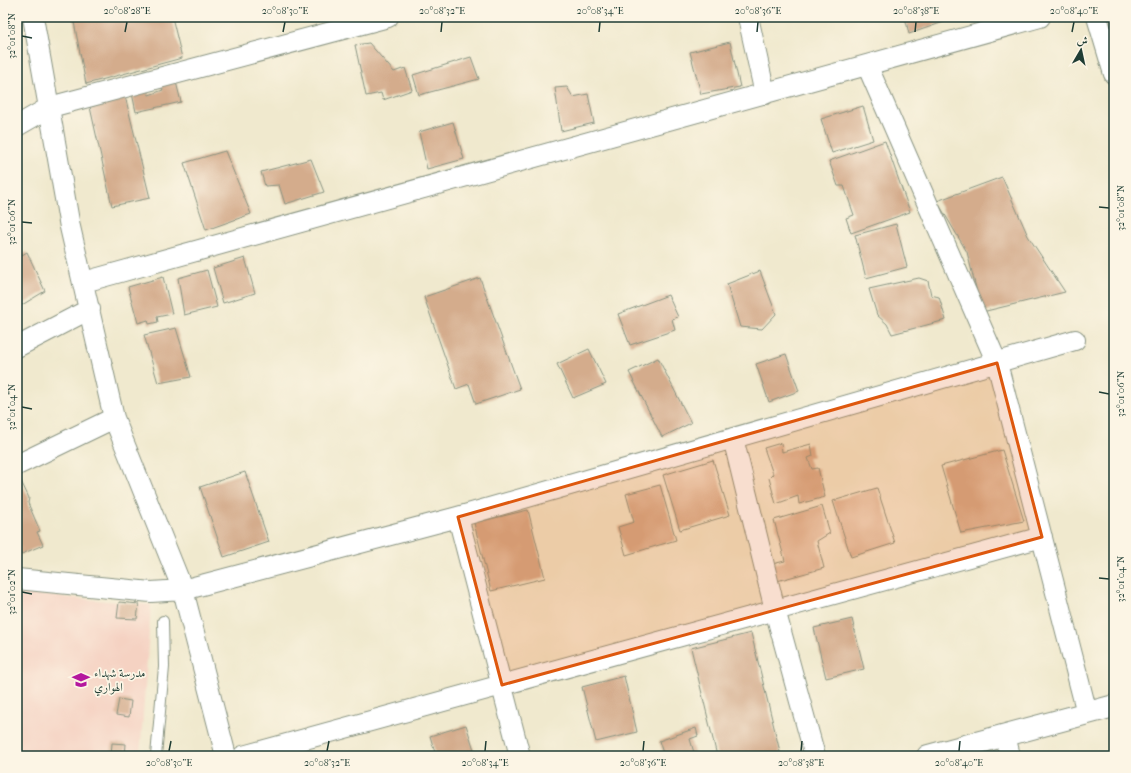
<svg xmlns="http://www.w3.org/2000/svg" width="1131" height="773" font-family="'IM FELL French Canon',Amiri,serif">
<rect width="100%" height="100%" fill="#fcf5e5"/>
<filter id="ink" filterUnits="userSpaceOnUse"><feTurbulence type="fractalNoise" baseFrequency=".025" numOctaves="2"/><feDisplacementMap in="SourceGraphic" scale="8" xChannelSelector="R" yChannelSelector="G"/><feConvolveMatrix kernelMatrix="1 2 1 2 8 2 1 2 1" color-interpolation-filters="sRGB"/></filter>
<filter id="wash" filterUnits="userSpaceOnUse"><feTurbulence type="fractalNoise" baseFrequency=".012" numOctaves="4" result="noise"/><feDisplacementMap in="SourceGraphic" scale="16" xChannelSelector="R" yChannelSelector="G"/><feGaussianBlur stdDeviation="0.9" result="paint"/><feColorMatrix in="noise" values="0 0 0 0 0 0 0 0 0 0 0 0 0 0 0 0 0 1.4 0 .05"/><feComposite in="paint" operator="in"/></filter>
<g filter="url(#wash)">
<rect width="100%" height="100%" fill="#f0e9ce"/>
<path fill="#f5d2c2" d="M 17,593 L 151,605 L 140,756 L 17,756 Z"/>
<g id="blocks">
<path fill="#d4ac8c" d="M 73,17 L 172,17 L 182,58 L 86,84 Z
M 905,17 L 958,17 L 909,34 Z
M 730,42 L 740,87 L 701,94 L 690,52 Z
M 369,43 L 394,72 L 405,68 L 412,90 L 383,100 L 381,93 L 366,96 L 355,45 Z
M 471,57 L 479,79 L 419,95 L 413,75 Z
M 176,82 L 181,102 L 136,112 L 132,93 L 146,88 L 149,95 L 163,90 L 160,84 Z
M 567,87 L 573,97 L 588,94 L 594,123 L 561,131 L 555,88 Z
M 125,96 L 150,198 L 112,206 L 90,107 Z
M 863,106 L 873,140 L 832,153 L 821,119 Z
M 453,122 L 464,159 L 427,169 L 419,132 Z
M 885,141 L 910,212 L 851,233 L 846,218 L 854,215 L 844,186 L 838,186 L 829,161 Z
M 225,151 L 251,214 L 206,230 L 184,163 Z
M 311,159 L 324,192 L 285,204 L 279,185 L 265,186 L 261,172 Z
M 1002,177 L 1028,236 L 1065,292 L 982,312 L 967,252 L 937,201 Z
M 896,224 L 907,267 L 866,278 L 855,235 Z
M 27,252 L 45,291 L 17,308 L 17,258 Z
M 245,258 L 255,293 L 223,303 L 213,268 Z
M 207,270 L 217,307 L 184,315 L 178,278 Z
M 760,271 L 776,314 L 762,329 L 740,327 L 727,284 Z
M 163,277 L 172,314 L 157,317 L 158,322 L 149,324 L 148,320 L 138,323 L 128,287 Z
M 480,278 L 520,389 L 476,404 L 469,384 L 456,389 L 424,297 Z
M 919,278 L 928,281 L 931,295 L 939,297 L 946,320 L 892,334 L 887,324 L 877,315 L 869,289 Z
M 668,295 L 678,317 L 672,319 L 675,330 L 630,345 L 618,314 Z
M 176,328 L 191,377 L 158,383 L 144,335 Z
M 589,349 L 606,384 L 573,398 L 557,364 Z
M 786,354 L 799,391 L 769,402 L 756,364 Z
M 658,358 L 691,423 L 662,437 L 629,372 Z
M 781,443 L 782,452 L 811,444 L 813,456 L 808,458 L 812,469 L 818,468 L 825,497 L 799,504 L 798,496 L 776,504 L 769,478 L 773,474 L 764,448 Z
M 1002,450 L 1024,521 L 961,533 L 941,466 Z
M 713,460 L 730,515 L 680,530 L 663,475 Z
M 245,472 L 269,542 L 224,557 L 200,487 Z
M 20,479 L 29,498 L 28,503 L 40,531 L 37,532 L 43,545 L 17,556 L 17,480 Z
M 660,485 L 676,540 L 626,555 L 618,527 L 634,522 L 626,494 Z
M 877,488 L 895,543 L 851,557 L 833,501 Z
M 822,506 L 830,533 L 817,541 L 824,568 L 777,581 L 772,564 L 785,561 L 774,520 Z
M 528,510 L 545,578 L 491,591 L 474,523 Z
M 119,602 L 139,604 L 137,619 L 117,618 Z
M 852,619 L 864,669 L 826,678 L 814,628 Z
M 751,633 L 781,756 L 717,756 L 691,648 Z
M 624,676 L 637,732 L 596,742 L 582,687 Z
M 119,699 L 131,701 L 129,717 L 116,715 Z
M 466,725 L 476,756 L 436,756 L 430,736 Z
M 696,728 L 698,736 L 690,739 L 695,756 L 664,756 L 659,741 Z
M 112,743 L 126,744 L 125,756 L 111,756 Z"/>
</g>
</g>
<g filter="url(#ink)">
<use href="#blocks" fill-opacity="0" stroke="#889381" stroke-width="1"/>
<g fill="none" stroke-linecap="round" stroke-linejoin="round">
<g stroke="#889381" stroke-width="12">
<path id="lane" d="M 156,756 L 164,667 L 163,621"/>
</g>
<g stroke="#889381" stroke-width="22">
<path id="street" d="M 33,17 L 70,227 L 114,418 L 183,590 L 226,756
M 748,17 L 765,94
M 1097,17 L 1114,74
M 867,65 L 997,363 L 1087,713
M 17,126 L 50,107 L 388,17
M 84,282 L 1040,17
M 17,347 L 90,309
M 733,438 L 775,610 L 815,756
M 17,465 L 114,418
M 458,517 L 520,756
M 17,579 L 151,592 L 183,590 L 458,517 L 1075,340
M 1005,735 L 1010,756
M 243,756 L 1042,537"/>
</g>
<g stroke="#889381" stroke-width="24">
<path id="secondary" d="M 928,756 L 1114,706"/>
</g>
<use href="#lane" stroke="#fff" stroke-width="10"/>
<use href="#street" stroke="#fff" stroke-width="20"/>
<use href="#secondary" stroke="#fff" stroke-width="22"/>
</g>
</g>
<path fill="#de580e" fill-opacity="0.2" stroke="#de580e" stroke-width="3" stroke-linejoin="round" d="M 997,363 L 1042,537 L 502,685 L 458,517 Z"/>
<path fill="none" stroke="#1f3d34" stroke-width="1.5" d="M 125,32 L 127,22M 283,32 L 285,22M 441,32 L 442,22M 599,32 L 600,22M 757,32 L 758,22M 915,32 L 916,22M 1072,32 L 1074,22M 22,36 L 32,38M 1099,207 L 1109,208M 22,222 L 32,223M 1099,392 L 1109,394M 22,407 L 32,409M 1099,578 L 1109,579M 22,592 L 32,594M 169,751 L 171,741M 327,751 L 329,741M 485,751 L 486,741M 643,751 L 644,741M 801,751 L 802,741M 959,751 L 960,741"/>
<defs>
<g id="school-bare" transform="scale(1.38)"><path d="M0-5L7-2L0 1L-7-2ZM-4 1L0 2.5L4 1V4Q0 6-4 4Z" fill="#b5179e" stroke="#fcf5e5" stroke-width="2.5" paint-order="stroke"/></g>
</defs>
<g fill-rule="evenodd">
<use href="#school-bare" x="81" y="680"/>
</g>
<g text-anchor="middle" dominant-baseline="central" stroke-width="3.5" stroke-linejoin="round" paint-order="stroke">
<g font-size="12" fill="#1f3d34" stroke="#fcf5e5" text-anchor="start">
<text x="94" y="673">مدرسة شهداء<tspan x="94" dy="14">الهواري</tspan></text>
</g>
</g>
<rect width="1131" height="773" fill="none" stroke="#fcf5e5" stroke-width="44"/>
<g transform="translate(1081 50) rotate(9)" stroke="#fcf5e5" stroke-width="3" paint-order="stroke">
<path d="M0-3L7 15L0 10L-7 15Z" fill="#1f3d34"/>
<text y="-6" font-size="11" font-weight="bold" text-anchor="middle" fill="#1f3d34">ش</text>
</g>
<rect x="22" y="22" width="1087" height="729" fill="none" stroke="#1f3d34" stroke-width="1.5"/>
<g font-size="10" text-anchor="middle" fill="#1f3d34">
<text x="127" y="14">20°08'28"E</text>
<text x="285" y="14">20°08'30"E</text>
<text x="442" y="14">20°08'32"E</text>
<text x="600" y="14">20°08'34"E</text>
<text x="758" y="14">20°08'36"E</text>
<text x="916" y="14">20°08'38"E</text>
<text x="1074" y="14">20°08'40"E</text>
<text transform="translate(11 36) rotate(-90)" y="4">32°01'08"N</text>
<text transform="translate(1120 208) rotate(-90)" y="4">32°01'08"N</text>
<text transform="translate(11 222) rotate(-90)" y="4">32°01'06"N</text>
<text transform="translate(1120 394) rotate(-90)" y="4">32°01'06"N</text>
<text transform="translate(11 407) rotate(-90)" y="4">32°01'04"N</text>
<text transform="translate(1120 579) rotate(-90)" y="4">32°01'04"N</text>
<text transform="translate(11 592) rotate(-90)" y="4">32°01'02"N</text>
<text x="169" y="766">20°08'30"E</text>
<text x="327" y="766">20°08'32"E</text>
<text x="485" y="766">20°08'34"E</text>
<text x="643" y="766">20°08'36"E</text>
<text x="801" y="766">20°08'38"E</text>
<text x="959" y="766">20°08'40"E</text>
</g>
</svg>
